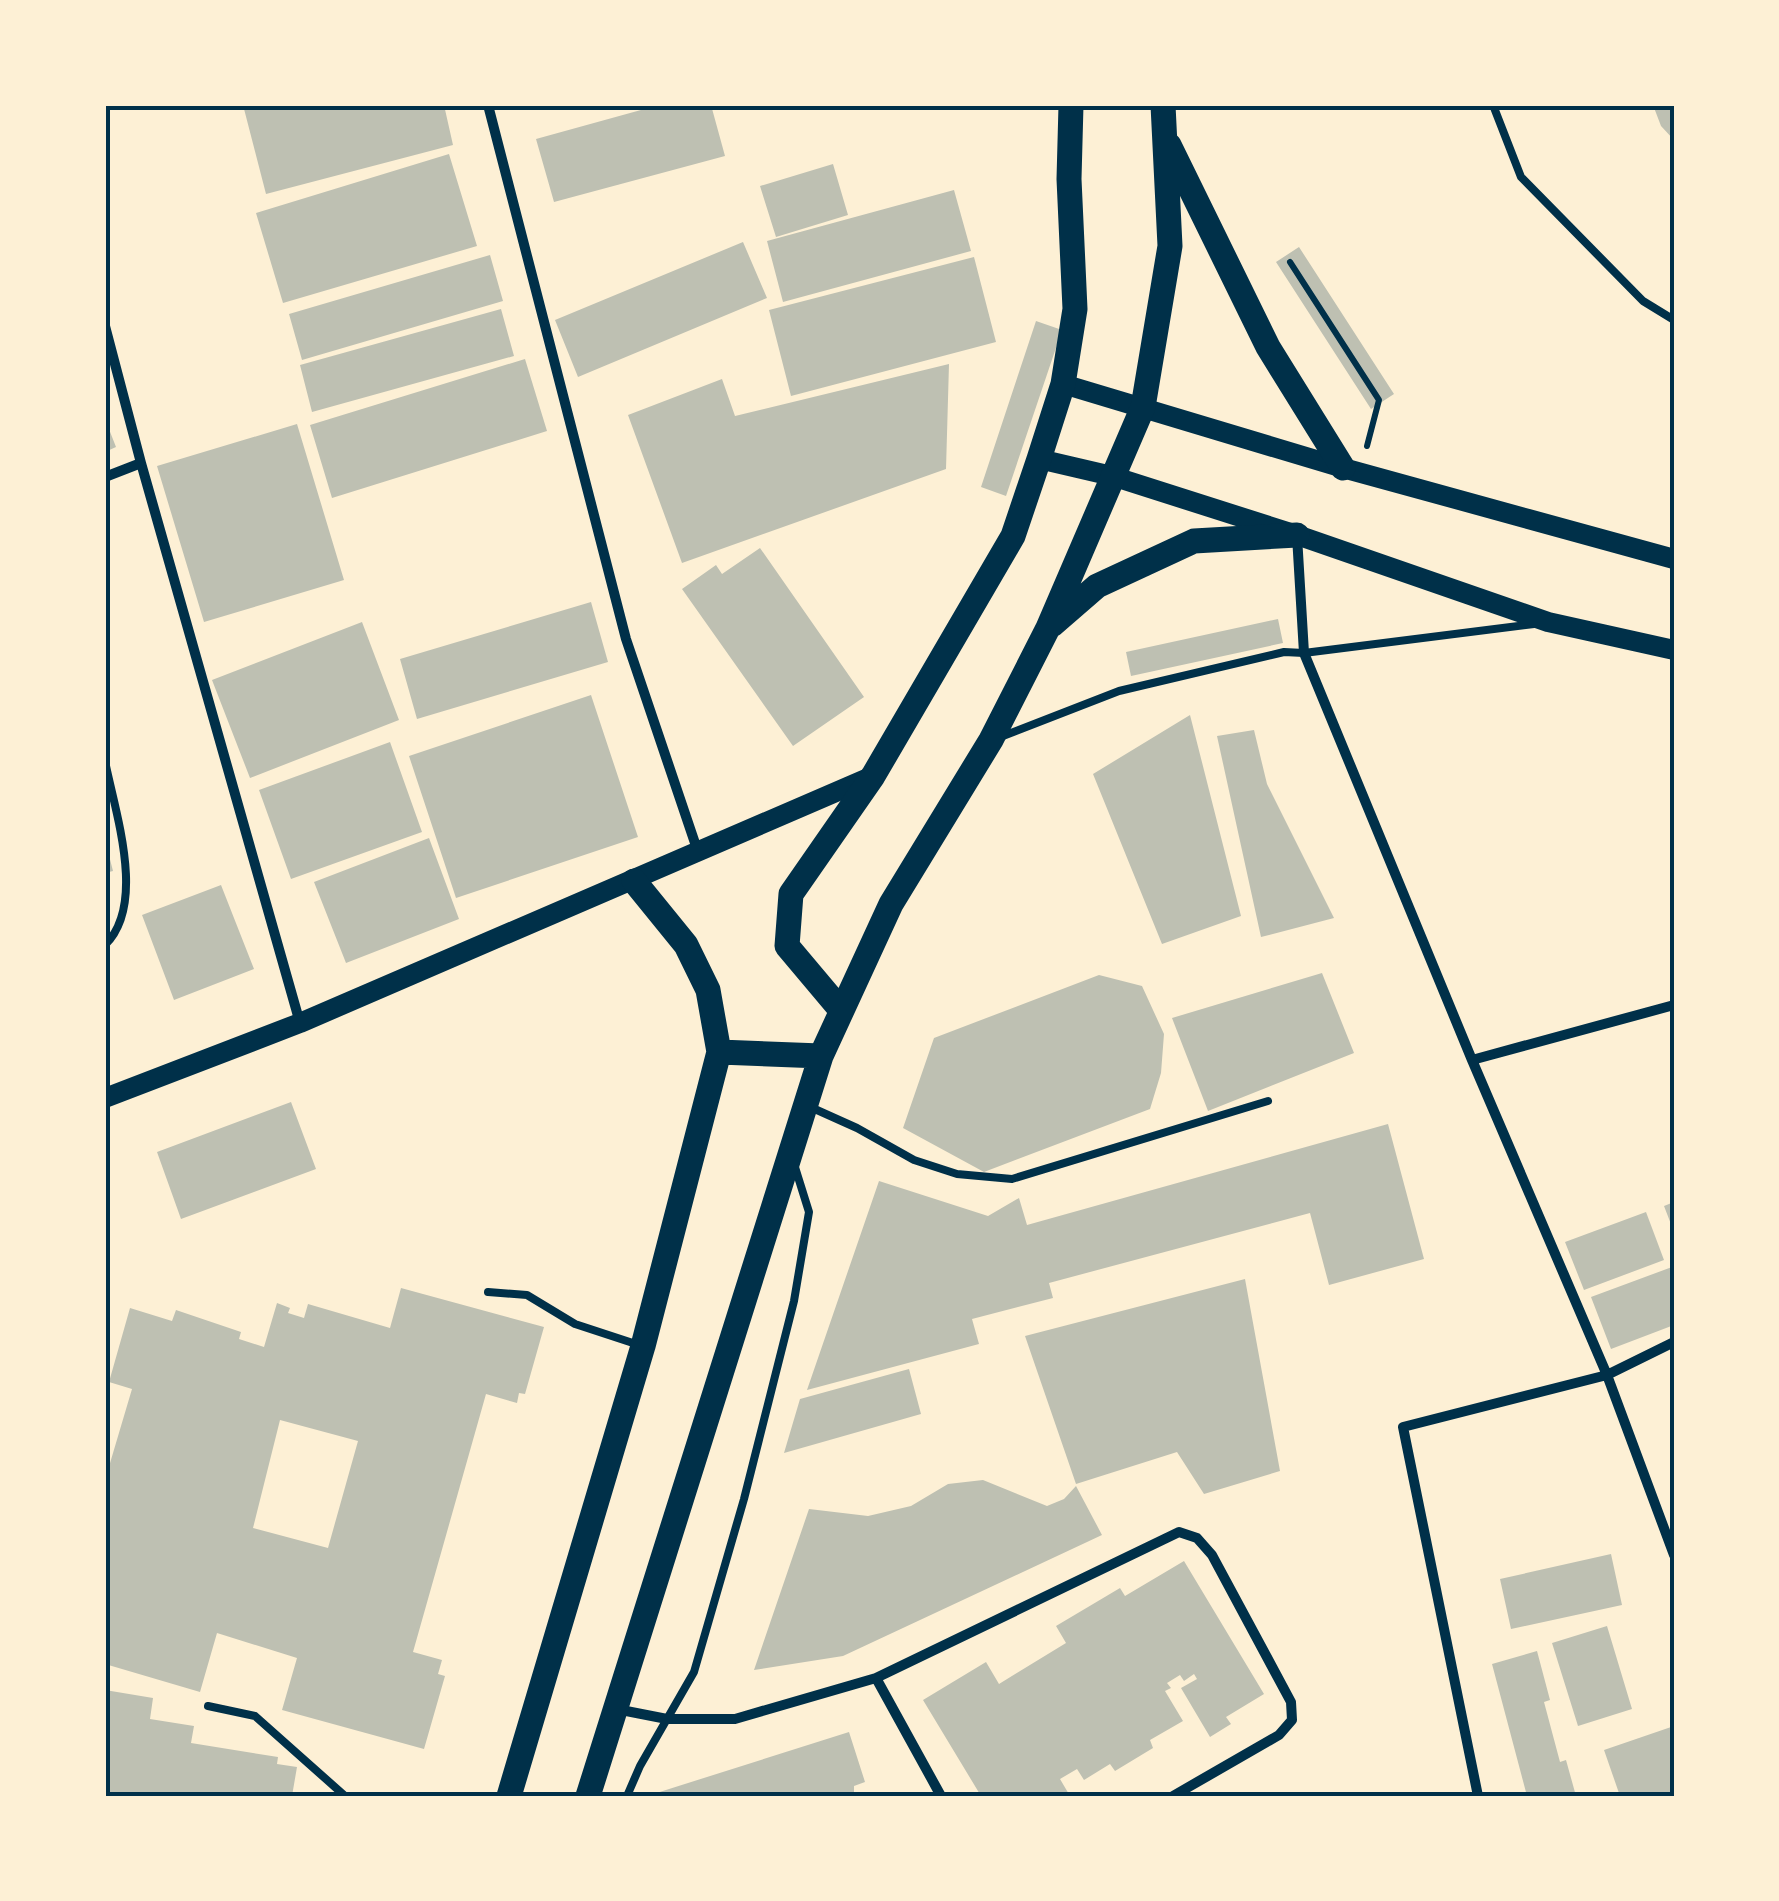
<svg xmlns="http://www.w3.org/2000/svg" width="1779" height="1901" font-family="Ubuntu,sans-serif">
<rect width="100%" height="100%" fill="#fdf0d5"/>
<path fill="#bec0b2" fill-rule="evenodd" d="M 243,105 L 444,105 L 453,145 L 266,194 Z
M 659,105 L 711,105 L 725,156 L 554,202 L 536,139 Z
M 1653,105 L 1674,105 L 1674,140 L 1661,126 Z
M 449,154 L 477,246 L 283,303 L 256,213 Z
M 833,164 L 848,215 L 776,237 L 760,186 Z
M 954,190 L 971,251 L 783,302 L 767,241 Z
M 743,242 L 767,298 L 578,377 L 555,320 Z
M 1299,247 L 1394,394 L 1371,409 L 1276,262 Z
M 490,255 L 503,301 L 302,360 L 289,314 Z
M 974,257 L 996,342 L 791,396 L 769,310 Z
M 501,309 L 514,356 L 312,412 L 300,365 Z
M 1036,321 L 1062,330 L 1006,496 L 981,487 Z
M 525,359 L 547,431 L 332,498 L 310,425 Z
M 949,364 L 946,469 L 682,563 L 628,415 L 722,379 L 735,416 Z
M 105,419 L 116,447 L 105,452 Z
M 297,424 L 344,580 L 204,622 L 157,466 Z
M 760,548 L 864,697 L 793,746 L 682,589 L 716,565 L 722,574 Z
M 591,602 L 608,662 L 417,719 L 400,659 Z
M 1278,619 L 1283,643 L 1131,676 L 1126,652 Z
M 362,622 L 399,720 L 250,778 L 212,680 Z
M 591,695 L 638,837 L 456,898 L 409,756 Z
M 1190,715 L 1241,916 L 1162,944 L 1093,774 Z
M 1254,730 L 1267,784 L 1334,918 L 1261,937 L 1217,736 Z
M 390,742 L 422,832 L 291,879 L 259,790 Z
M 429,838 L 459,919 L 346,963 L 314,882 Z
M 105,840 L 113,871 L 105,873 Z
M 221,885 L 254,969 L 174,1000 L 142,915 Z
M 1322,973 L 1354,1053 L 1208,1111 L 1172,1018 Z
M 1099,975 L 1142,986 L 1164,1034 L 1161,1073 L 1150,1109 L 984,1172 L 903,1128 L 934,1038 Z
M 291,1102 L 316,1169 L 181,1219 L 157,1152 Z
M 1388,1124 L 1424,1259 L 1329,1285 L 1310,1213 L 1049,1283 L 1053,1298 L 972,1319 L 979,1344 L 807,1390 L 879,1181 L 988,1216 L 1019,1198 L 1027,1225 Z
M 1674,1202 L 1674,1232 L 1664,1206 Z
M 1646,1212 L 1664,1260 L 1584,1290 L 1565,1242 Z
M 1672,1267 L 1674,1325 L 1611,1349 L 1591,1297 Z
M 1245,1279 L 1280,1471 L 1204,1494 L 1177,1452 L 1076,1484 L 1025,1336 Z
M 401,1288 L 544,1327 L 525,1394 L 519,1393 L 517,1403 L 486,1394 L 413,1652 L 442,1660 L 438,1674 L 445,1676 L 424,1749 L 282,1710 L 297,1658 L 217,1633 L 200,1692 L 105,1664 L 105,1480 L 132,1389 L 109,1382 L 130,1308 L 172,1321 L 176,1310 L 241,1332 L 239,1339 L 264,1347 L 277,1303 L 290,1308 L 288,1313 L 304,1318 L 308,1304 L 390,1328 ZM 280,1420 L 358,1441 L 328,1548 L 253,1528 Z
M 909,1369 L 921,1414 L 784,1453 L 800,1399 Z
M 983,1480 L 1047,1506 L 1064,1499 L 1076,1486 L 1102,1535 L 843,1656 L 754,1670 L 809,1509 L 868,1516 L 911,1506 L 948,1484 Z
M 1611,1554 L 1622,1605 L 1511,1629 L 1500,1579 Z
M 1184,1561 L 1264,1694 L 1226,1717 L 1231,1724 L 1210,1737 L 1181,1688 L 1197,1679 L 1194,1674 L 1184,1681 L 1180,1675 L 1167,1683 L 1171,1688 L 1165,1691 L 1183,1721 L 1150,1740 L 1153,1748 L 1115,1771 L 1110,1764 L 1084,1780 L 1077,1769 L 1060,1779 L 1070,1796 L 981,1796 L 923,1700 L 986,1662 L 999,1684 L 1066,1643 L 1056,1626 L 1120,1588 L 1125,1596 Z
M 1607,1626 L 1632,1709 L 1578,1726 L 1552,1643 Z
M 1537,1651 L 1550,1700 L 1544,1702 L 1560,1762 L 1566,1760 L 1576,1796 L 1527,1796 L 1492,1664 Z
M 105,1690 L 153,1698 L 150,1719 L 194,1726 L 191,1743 L 278,1757 L 277,1764 L 297,1767 L 292,1796 L 105,1796 Z
M 1674,1726 L 1674,1794 L 1620,1796 L 1604,1750 Z
M 849,1732 L 865,1782 L 854,1786 L 854,1796 L 647,1796 Z"/>
<g fill="none" stroke-linecap="round" stroke-linejoin="round">
<path stroke="#003049" stroke-width="6" d="M 1290,262 L 1379,400 L 1367,446"/>
<path stroke="#003049" stroke-width="8" d="M 1493,105 L 1521,177 L 1643,301 L 1674,320
M 1003,736 L 1119,691 L 1284,652 L 1304,653 L 1534,624
M 105,761 C 115,812 147,904 105,945
M 808,1106 L 857,1128 L 914,1160 L 957,1174 L 1012,1179 L 1268,1101
M 488,1292 L 527,1295 L 575,1324 L 639,1345
M 208,1706 L 255,1716 L 345,1796
M 627,1796 L 640,1766 L 694,1672 L 744,1499 L 794,1301 L 809,1212 L 794,1164"/>
<path stroke="#003049" stroke-width="10" d="M 488,105 L 626,639 L 698,852
M 105,326 L 141,463 L 300,1023
M 105,477 L 141,463
M 1297,536 L 1304,653 L 1472,1060 L 1607,1375 L 1674,1555
M 1472,1060 L 1674,1005
M 876,1678 L 941,1796
M 616,1709 L 667,1719 L 735,1719 L 876,1678 L 1179,1532 L 1197,1538 L 1212,1555 L 1291,1702 L 1292,1720 L 1279,1735 L 1173,1796
M 1478,1796 L 1403,1427 L 1607,1375 L 1674,1342"/>
<path stroke="#003049" stroke-width="20" d="M 1063,384 L 1343,468 L 1674,559
M 1039,459 L 1112,476 L 1297,535 L 1548,622 L 1674,650
M 105,1098 L 300,1023 L 873,776"/>
<path stroke="#003049" stroke-width="25" d="M 1169,145 L 1268,347 L 1343,468
M 1052,625 L 1097,586 L 1194,541 L 1297,535
M 840,1009 L 787,946 L 791,894 L 873,776 L 1013,536 L 1039,459 L 1063,384 L 1075,309 L 1069,179 L 1071,105
M 719,1052 L 821,1056
M 509,1796 L 643,1346 L 719,1052 L 708,990 L 686,945 L 634,881
M 588,1796 L 821,1056 L 891,904 L 991,740 L 1048,628 L 1143,407 L 1170,246 L 1163,105"/>
</g>
<rect width="1779" height="1901" fill="none" stroke="#fdf0d5" stroke-width="215"/>
<rect x="108" y="108" width="1564" height="1686" fill="none" stroke="#003049" stroke-width="4"/>
</svg>
